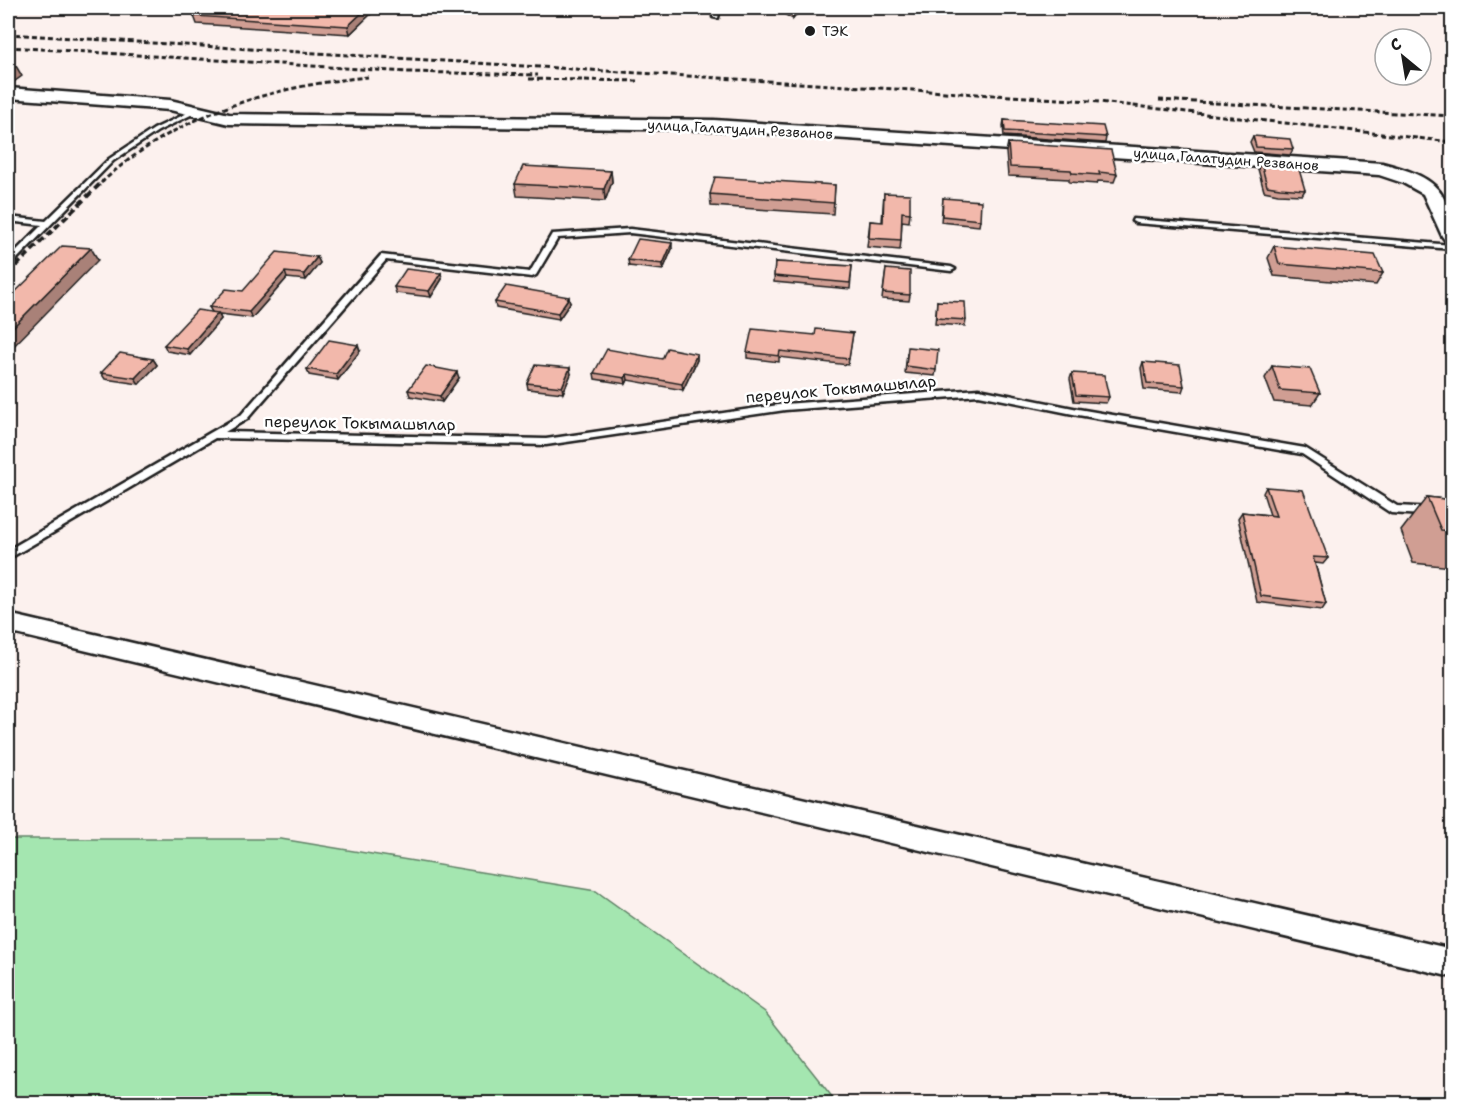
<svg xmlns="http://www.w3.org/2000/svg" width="1460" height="1111" font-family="'Shantell Sans',sans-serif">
<rect width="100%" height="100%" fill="#fcf1ee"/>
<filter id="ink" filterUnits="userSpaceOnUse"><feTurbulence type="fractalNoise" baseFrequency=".0167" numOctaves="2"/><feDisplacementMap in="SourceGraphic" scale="12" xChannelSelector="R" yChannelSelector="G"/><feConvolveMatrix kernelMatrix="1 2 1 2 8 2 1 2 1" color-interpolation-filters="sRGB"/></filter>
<g filter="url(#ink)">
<path fill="#a4e6b0" stroke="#608166" stroke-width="1.5" d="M 8,839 L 281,839 L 596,891 L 765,1012 L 837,1103 L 8,1103 Z"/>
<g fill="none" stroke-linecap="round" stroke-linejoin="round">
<g stroke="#1c1c1c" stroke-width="5">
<path id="lane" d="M 714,8 L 720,8 L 718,18 L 713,17 Z
M 194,110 L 199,111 L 158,131 L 113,161 L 11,265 L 8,265 L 8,259 L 42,225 L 8,221 L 8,217 L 46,221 L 109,159 L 154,129 Z
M 1133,219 L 1452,245 L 1452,249 L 1136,223 L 1132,221 Z
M 630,229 L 951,267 L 955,269 L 951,271 L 630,233 L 558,238 L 536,275 L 532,277 L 386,260 L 247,419 L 225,432 L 546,439 L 785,404 L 979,389 L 1078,409 L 1305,448 L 1397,506 L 1452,509 L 1452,517 L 1391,513 L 1302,454 L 1078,415 L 979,395 L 785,410 L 546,445 L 215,438 L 8,559 L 8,550 L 241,415 L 381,255 L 530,272 L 552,234 Z"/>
</g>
<g stroke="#1c1c1c" stroke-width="5">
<path id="street" d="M 8,614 L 1452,949 L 1452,977 L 8,632 Z"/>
</g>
<g stroke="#1c1c1c" stroke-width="5">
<path id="secondary" d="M 8,88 L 170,100 L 229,114 L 714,120 L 1382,163 C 1432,176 1452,188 1452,242 L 1445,240 L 1442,236 L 1423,194 L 1403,183 L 1379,175 L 714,130 L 229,124 L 170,110 L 8,98 Z"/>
</g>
<use href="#lane" fill="#fff" fill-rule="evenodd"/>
<use href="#street" fill="#fff" fill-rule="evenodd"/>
<use href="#secondary" fill="#fff" fill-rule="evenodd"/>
<path stroke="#1c1c1c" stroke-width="3" stroke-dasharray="5 3" stroke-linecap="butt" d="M 8,34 L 1090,101 L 1452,142
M 8,47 L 407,72 L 538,75
M 529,79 L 637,81
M 1159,100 L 1452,116
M 101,183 C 174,115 271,86 368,77"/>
<path stroke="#1c1c1c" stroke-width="4" stroke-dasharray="7 4" stroke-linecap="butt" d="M 8,274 L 103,181"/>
</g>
<path fill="#d09e93" stroke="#1c1c1c" stroke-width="1.5" d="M 204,8 L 377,8 L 350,34 L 197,24 L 194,16 Z
M 773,8 L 802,8 L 793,19 Z
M 1004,120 L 1106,137 L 1105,143 L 1004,136 L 1003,126 Z
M 1253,136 L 1293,149 L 1290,155 L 1254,152 L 1250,142 Z
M 1008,143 L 1117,174 L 1114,182 L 1098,181 L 1097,184 L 1069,182 L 1069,179 L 1008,176 L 1006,152 Z
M 1261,163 L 1305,190 L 1302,195 L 1278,194 L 1264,191 L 1258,169 Z
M 611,171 L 612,182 L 605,201 L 517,196 L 515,184 Z
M 835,185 L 833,214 L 711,206 L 710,194 Z
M 884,193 L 910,213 L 909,222 L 902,221 L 901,240 L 900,250 L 867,247 L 870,221 L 882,222 Z
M 943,198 L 980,220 L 979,226 L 941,222 Z
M 1274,246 L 1383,273 L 1376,285 L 1274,276 L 1268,258 Z
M 672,249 L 663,270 L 629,266 L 628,260 Z
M 317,257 L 320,263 L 306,280 L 287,278 L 252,318 L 219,314 L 221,319 L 190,355 L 167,351 L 164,345 L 212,312 L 209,307 Z
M 775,262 L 852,266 L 850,289 L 774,282 Z
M 886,269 L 910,295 L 909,301 L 882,299 Z
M 441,273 L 442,279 L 431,297 L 396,293 L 394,287 Z
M 937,301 L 966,320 L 965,326 L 935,324 Z
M 495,302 L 570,303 L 559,319 L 496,308 Z
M 853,333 L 848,365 L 779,357 L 779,362 L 747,358 L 747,352 L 815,335 Z
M 360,351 L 338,380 L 309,375 L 307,369 Z
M 907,353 L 936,370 L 935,376 L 905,373 Z
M 697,354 L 697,360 L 683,390 L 628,380 L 626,384 L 595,379 L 594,373 L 662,359 Z
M 153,359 L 157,365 L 139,384 L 105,379 L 101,373 Z
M 1143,362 L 1184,386 L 1182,392 L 1144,389 L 1141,368 Z
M 1272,366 L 1320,393 L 1312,405 L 1274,402 L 1265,378 Z
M 1072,373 L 1109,397 L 1106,403 L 1074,401 L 1070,379 Z
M 571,374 L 563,393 L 528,389 L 527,383 Z
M 459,378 L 442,402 L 410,396 L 408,390 Z
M 1266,487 L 1328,558 L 1323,564 L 1315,563 L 1326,604 L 1322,610 L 1257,602 L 1238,518 L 1242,512 L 1270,515 L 1263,493 Z
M 1427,497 L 1452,500 L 1452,567 L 1413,563 L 1401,531 Z"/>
<path fill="#a98178" stroke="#1c1c1c" stroke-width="1.5" d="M 367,8 L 377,8 L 350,34 L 348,26 Z
M 794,8 L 802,8 L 793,19 L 794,9 Z
M 16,66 L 22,76 L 8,86 L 8,72 Z
M 611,171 L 612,182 L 605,201 L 604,189 Z
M 672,243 L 672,249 L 663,270 L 663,264 Z
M 91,248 L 98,260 L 8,352 L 8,332 Z
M 317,257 L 320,263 L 306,280 L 304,274 Z
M 285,272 L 287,278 L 252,318 L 249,312 Z
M 441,273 L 442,279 L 431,297 L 429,291 Z
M 569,297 L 570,303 L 559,319 L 558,313 Z
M 218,313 L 221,319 L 190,355 L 187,349 Z
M 358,345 L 360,351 L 338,380 L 336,374 Z
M 697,354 L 697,360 L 683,390 L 682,384 Z
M 153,359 L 157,365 L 139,384 L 135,378 Z
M 570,368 L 571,374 L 563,393 L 562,387 Z
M 457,372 L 459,378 L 442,402 L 440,396 Z
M 627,374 L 628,380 L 626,384 L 625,378 Z"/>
<path fill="#f2b8ab" stroke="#1c1c1c" stroke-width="1.5" d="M 204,8 L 367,8 L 348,26 L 194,16 Z
M 8,65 L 16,66 L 8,72 Z
M 1004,120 L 1103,126 L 1106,137 L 1005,131 Z
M 1253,136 L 1290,139 L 1293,149 L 1256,147 Z
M 1008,143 L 1111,150 L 1117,174 L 1099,172 L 1100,175 L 1072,173 L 1071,170 L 1010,167 Z
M 1261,163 L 1298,166 L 1305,190 L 1280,188 L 1267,186 Z
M 523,166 L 611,171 L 604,189 L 515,184 Z
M 715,177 L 835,185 L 834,203 L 710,194 Z
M 884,193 L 910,194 L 910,213 L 902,212 L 901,240 L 869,238 L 870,221 L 883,222 Z
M 943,198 L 981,201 L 980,220 L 942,216 Z
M 638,239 L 672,243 L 663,264 L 628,260 Z
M 62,246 L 91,248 L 8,332 L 8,299 Z
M 1274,246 L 1375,255 L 1383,273 L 1279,264 Z
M 277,252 L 317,257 L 304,274 L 285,272 L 249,312 L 209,307 L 226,289 L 243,291 Z
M 775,262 L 852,266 L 850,283 L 774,276 Z
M 406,269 L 441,273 L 429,291 L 394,287 Z
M 886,269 L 910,271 L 910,295 L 883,293 Z
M 506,286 L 569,297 L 558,313 L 495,302 Z
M 937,301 L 965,302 L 966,320 L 936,318 Z
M 197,310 L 218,313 L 187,349 L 164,345 Z
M 752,329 L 815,335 L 816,329 L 853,333 L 849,359 L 780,351 L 779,356 L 747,352 Z
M 329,340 L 358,345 L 336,374 L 307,369 Z
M 908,347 L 938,350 L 936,370 L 906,366 Z
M 667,348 L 697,354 L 682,384 L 627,374 L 625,378 L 594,373 L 607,349 L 662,359 Z
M 120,353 L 153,359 L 135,378 L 101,373 Z
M 1143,362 L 1180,365 L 1184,386 L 1147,383 Z
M 535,365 L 570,368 L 562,387 L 527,383 Z
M 426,366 L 457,372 L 440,396 L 408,390 Z
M 1272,366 L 1310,369 L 1320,393 L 1280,390 Z
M 1072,373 L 1104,375 L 1109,397 L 1076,395 Z
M 1266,487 L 1303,490 L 1328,558 L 1313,557 L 1326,604 L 1261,596 L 1242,512 L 1276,516 Z
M 1427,497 L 1452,500 L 1452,531 L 1441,530 Z"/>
</g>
<circle fill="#1c1c1c" stroke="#fff" stroke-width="2" cx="810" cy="31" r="6"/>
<g text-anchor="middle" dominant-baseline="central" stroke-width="5" stroke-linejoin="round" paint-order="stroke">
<g font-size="14" fill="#1c1c1c" stroke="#fff" text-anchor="start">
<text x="822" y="31">ТЭК</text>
</g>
<g font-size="14" fill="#1c1c1c" stroke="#fff">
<text transform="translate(740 129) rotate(3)">улица Галатудин Резванов</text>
<text transform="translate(1226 159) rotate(4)">улица Галатудин Резванов</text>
</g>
<g font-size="16" fill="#1c1c1c" stroke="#fff">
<text transform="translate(841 389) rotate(-5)">переулок Токымашылар</text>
<text transform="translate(360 423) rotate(1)">переулок Токымашылар</text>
</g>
</g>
<rect width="1460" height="1111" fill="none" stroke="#fff" stroke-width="30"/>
<rect x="15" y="15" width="1430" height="1081" fill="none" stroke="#1c1c1c" stroke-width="2" filter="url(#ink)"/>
<g transform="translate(1403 57) rotate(330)"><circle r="28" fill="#ffffff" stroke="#a4a4a4" stroke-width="1.5"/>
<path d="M0-4.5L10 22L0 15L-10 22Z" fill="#1c1c1c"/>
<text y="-9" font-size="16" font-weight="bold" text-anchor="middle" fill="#1c1c1c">С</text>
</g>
</svg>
